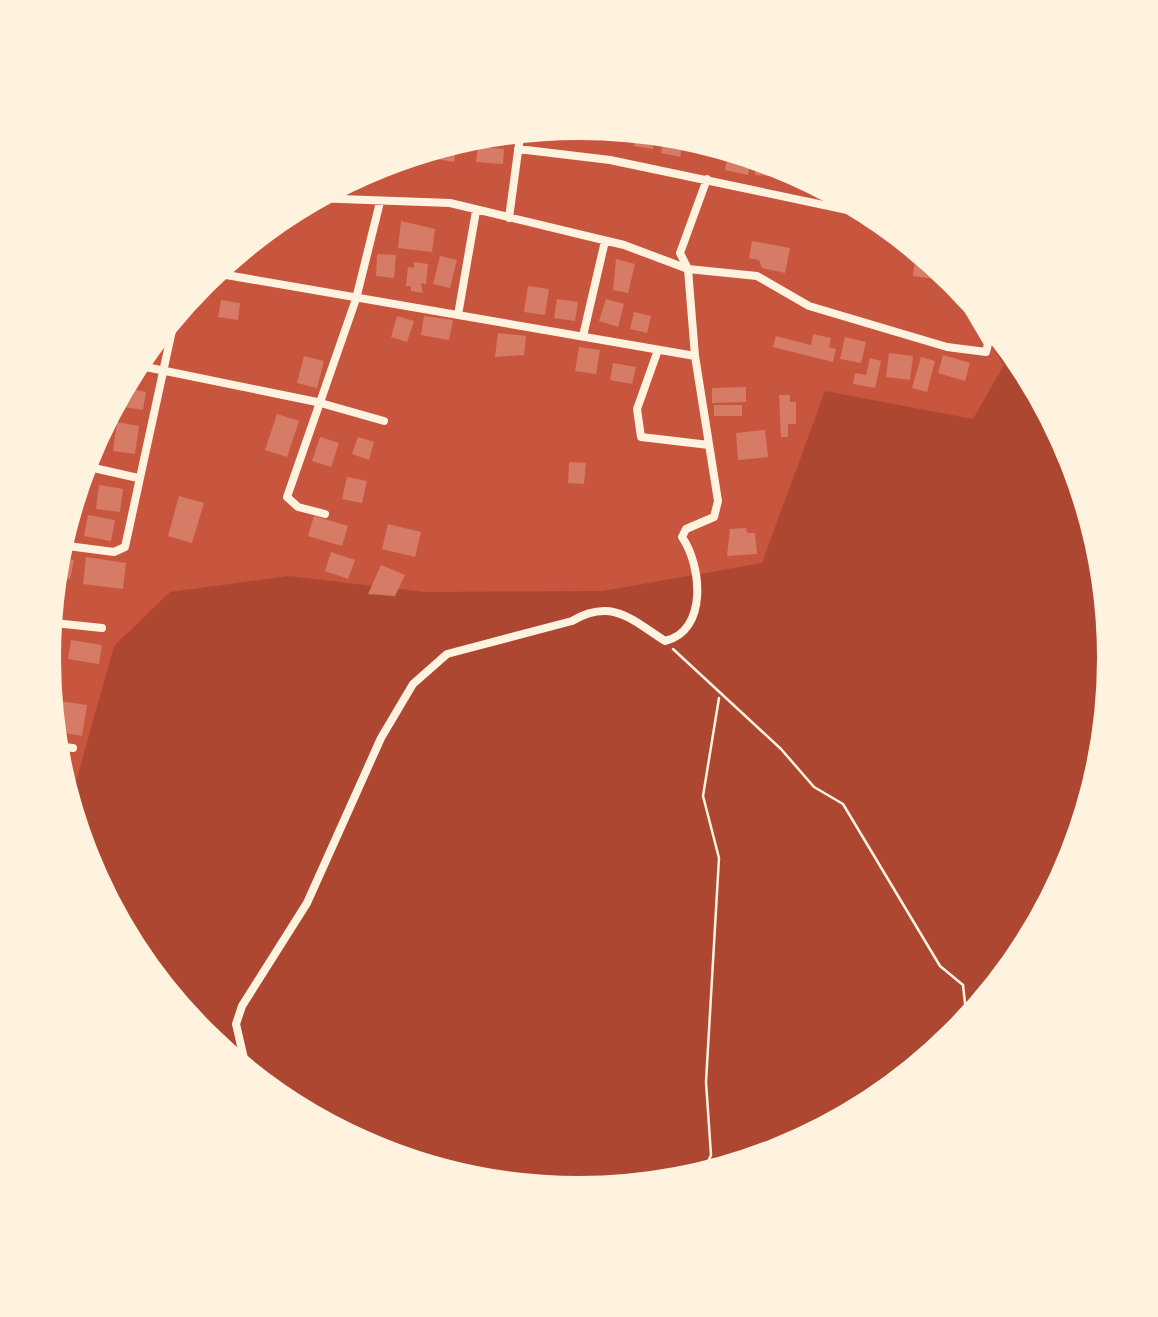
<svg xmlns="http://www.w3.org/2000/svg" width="1158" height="1317" font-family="'Alegreya Sans',sans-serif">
<rect width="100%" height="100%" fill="#c8553d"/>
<path fill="#ae4732" d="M 988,315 L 1079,452 L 1120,659 L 1079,866 L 961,1042 L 786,1159 L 578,1200 L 371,1159 L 196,1041 L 79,865 L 68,810 L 114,646 L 170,592 L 289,576 L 425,592 L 603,591 L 762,563 L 825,391 L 973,419 L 1004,365 L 974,318 Z"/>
<path fill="#d67c66" d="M 636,128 L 655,132 L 653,149 L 634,146 Z
M 664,136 L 684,140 L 680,157 L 661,153 Z
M 457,141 L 454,162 L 430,158 L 432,146 Z
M 478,147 L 504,149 L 503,164 L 476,162 Z
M 729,149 L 752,154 L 748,175 L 725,170 Z
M 757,157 L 778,159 L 776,176 L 755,175 Z
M 401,221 L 435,229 L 432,252 L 398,248 Z
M 752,241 L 790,248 L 785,273 L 762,268 L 759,260 L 749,258 Z
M 917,246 L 937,259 L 935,279 L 913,276 Z
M 377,254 L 396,255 L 394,278 L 376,276 Z
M 440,256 L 457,260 L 450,288 L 433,284 Z
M 616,259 L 635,264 L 628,293 L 613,290 Z
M 414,262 L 428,264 L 426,284 L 421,283 L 423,293 L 411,291 L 411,286 L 406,286 L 408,267 L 414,268 Z
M 528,286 L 549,289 L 545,315 L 524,312 Z
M 557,299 L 578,302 L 575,321 L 554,318 Z
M 606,299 L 624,304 L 618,327 L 599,321 Z
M 221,300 L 240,303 L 238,320 L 218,317 Z
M 634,312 L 651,316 L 647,333 L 630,329 Z
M 397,316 L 414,321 L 407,342 L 391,337 Z
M 424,316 L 453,320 L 449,340 L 421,335 Z
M 498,333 L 526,336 L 524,355 L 495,357 Z
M 813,334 L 831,338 L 829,347 L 836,349 L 833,362 L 773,347 L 776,336 L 811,345 Z
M 845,337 L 866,342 L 861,363 L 840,359 Z
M 579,347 L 600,350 L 596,374 L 575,371 Z
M 889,353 L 913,356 L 910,380 L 886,377 Z
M 943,355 L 970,363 L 965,381 L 938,373 Z
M 304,356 L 324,361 L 317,388 L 297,383 Z
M 921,357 L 935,361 L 927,392 L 912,388 Z
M 870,358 L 881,361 L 875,388 L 853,384 L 855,373 L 866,375 Z
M 613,363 L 636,367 L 632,384 L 610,380 Z
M 746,387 L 746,402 L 712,403 L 712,388 Z
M 126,388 L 146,392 L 143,410 L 123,407 Z
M 779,395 L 790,395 L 790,402 L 796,402 L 796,424 L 788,424 L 788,437 L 781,437 Z
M 714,405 L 742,405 L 742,416 L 714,416 Z
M 277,414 L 299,421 L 287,457 L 265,450 Z
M 117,422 L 139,426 L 135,454 L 113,451 Z
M 765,430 L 768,457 L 738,460 L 736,433 Z
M 320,437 L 339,443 L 331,467 L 312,461 Z
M 358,437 L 374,442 L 369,460 L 352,454 Z
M 569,462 L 586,463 L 584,484 L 568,483 Z
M 347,477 L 367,481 L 362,503 L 342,499 Z
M 99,485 L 123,489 L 120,512 L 96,509 Z
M 179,496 L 204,503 L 192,543 L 168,536 Z
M 88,515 L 115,520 L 111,541 L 84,536 Z
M 314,516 L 348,526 L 342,546 L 308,536 Z
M 388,524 L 421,532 L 415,557 L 382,549 Z
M 746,528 L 747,533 L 755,533 L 757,554 L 727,556 L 730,529 Z
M 331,552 L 355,560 L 348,579 L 325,571 Z
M 58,557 L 74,560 L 70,579 L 54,576 Z
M 86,557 L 126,563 L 123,589 L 83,584 Z
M 381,565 L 405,575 L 395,596 L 368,594 Z
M 71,640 L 102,645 L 99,664 L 68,659 Z
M 59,701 L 87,705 L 82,736 L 54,731 Z"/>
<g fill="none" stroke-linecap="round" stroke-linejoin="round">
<path stroke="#fff3e0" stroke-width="2.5" d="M 673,649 L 781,749 L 814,787 L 843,804 L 940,966 L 963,985 L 966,1012 L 961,1042
M 702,1176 L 711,1155 L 706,1082 L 719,858 L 703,796 L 719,698"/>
<path stroke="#fff3e0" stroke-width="8" d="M 518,149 L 610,160 L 871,215
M 313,198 L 450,203 L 624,245 L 688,269 L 757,276 L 809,306 L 947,347 L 986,352 L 988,344 L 968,310 L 961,275
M 509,218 L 521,129
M 203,271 L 695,356
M 458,315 L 476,211
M 583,336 L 605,241
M 658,350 L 637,409 L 641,437 L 709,445
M 136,365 L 317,402 L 384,421
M 76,464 L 138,478
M 325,514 L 298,507 L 287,497 L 356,299 L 380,202
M 60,545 L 114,552 L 125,547 L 178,303
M 45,622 L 102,628
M 55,746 L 73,748
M 248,1076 L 236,1024 L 242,1006 L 307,903 L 381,738 L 413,684 L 447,654 L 572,621 C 612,598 631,619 665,641 C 708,631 702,566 682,537 L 686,529 L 714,517 L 718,501 L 695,356 L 688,269 L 680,253 L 707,179"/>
</g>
<path d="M0 0H1158V1317H0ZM55 658a524 524 0 1 1 1048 0a524 524 0 1 1-1048 0Z" fill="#fff3e0" fill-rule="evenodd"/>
<path fill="none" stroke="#fff3e0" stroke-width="12" d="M55 658a524 524 0 1 1 1048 0a524 524 0 1 1-1048 0Z"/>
</svg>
